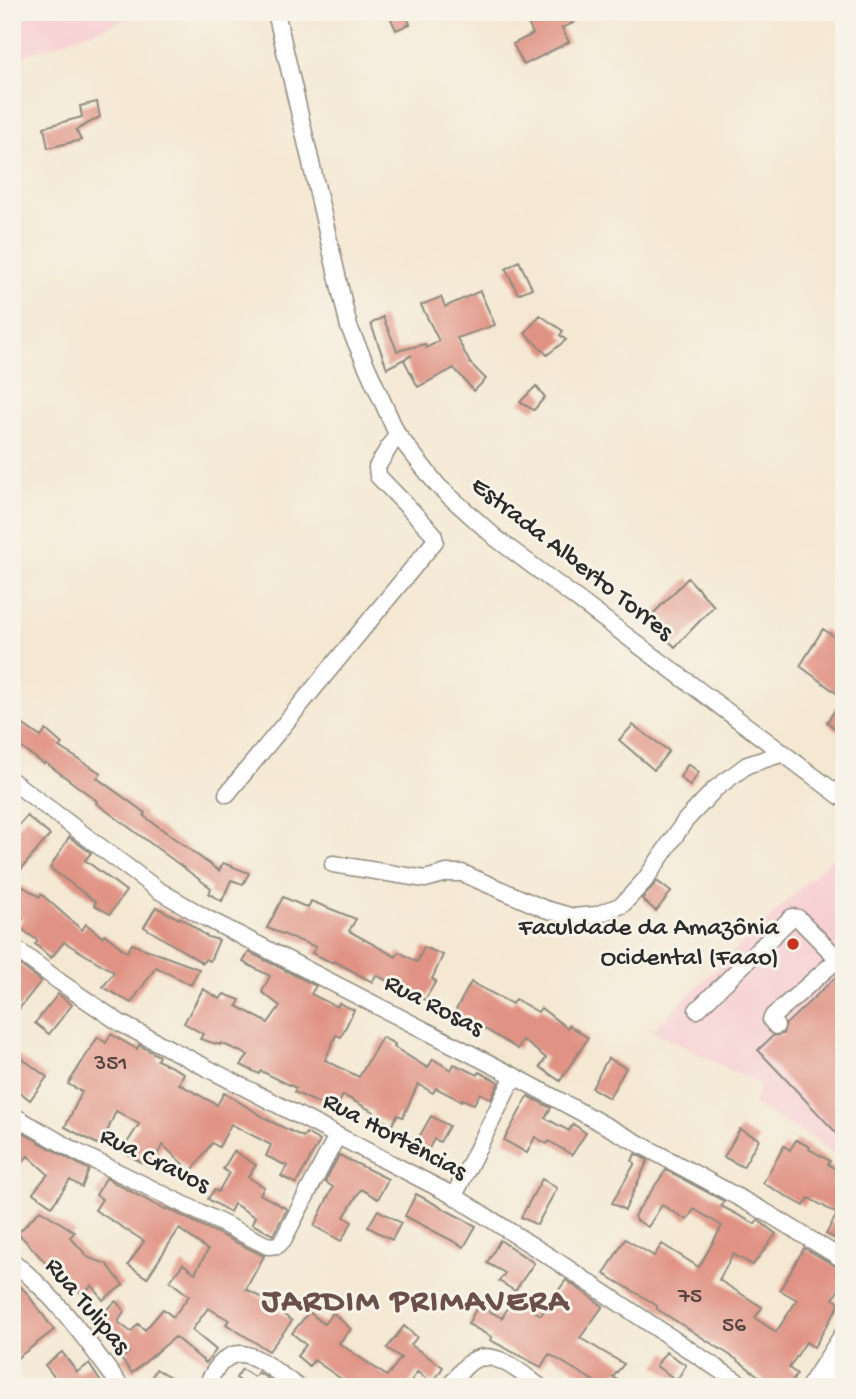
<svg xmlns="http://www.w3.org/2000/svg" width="856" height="1399" font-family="'Gochi Hand',sans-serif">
<rect width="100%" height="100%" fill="#f7f3e8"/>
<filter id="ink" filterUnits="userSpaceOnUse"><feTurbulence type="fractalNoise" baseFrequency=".0143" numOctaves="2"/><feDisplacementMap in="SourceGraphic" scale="14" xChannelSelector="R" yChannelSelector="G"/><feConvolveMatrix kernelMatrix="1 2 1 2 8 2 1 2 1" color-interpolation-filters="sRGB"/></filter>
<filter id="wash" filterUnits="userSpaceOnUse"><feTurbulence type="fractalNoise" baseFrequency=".00686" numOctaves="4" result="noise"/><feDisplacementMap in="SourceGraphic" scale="28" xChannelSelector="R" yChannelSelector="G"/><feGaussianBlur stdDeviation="1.57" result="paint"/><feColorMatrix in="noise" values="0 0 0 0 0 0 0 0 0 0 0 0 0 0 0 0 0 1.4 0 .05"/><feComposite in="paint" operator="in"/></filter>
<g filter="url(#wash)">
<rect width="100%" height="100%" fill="#f4e8d3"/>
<path fill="#f7cfd3" d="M 12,12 L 147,12 L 12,60 Z
M 838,852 L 844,856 L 844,1161 L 814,1139 L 754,1105 L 760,1084 L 651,1031 Z"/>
<g id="blocks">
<path fill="#e09384" d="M 388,12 L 404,12 L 410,24 L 396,30 Z
M 523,12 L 568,12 L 573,23 L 562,28 L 569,42 L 524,65 L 513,44 L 533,34 Z
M 97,102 L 100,117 L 76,130 L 81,140 L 48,148 L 44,127 L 82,117 L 80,106 Z
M 519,261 L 532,288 L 518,294 L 506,269 Z
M 480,291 L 495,325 L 457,338 L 470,363 L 486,379 L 474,391 L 454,368 L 418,387 L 404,360 L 412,355 L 387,368 L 371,324 L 383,317 L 397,351 L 425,344 L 426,348 L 439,341 L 421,305 L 441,297 L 445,307 Z
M 540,315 L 563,331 L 560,335 L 566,340 L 547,355 L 525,333 Z
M 536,386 L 545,397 L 534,410 L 520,402 Z
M 688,578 L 714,606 L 675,647 L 647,620 Z
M 823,629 L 844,643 L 844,736 L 827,722 L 843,698 L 800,666 Z
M 12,717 L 41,737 L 46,730 L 62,744 L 59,747 L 101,773 L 97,778 L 145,813 L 144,816 L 219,871 L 223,863 L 249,873 L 243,884 L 231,880 L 222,901 L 209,894 L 211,888 L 96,803 L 97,801 L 45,762 L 44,764 L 12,741 Z
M 633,725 L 669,751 L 654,770 L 619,740 Z
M 688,764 L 699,772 L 690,786 L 680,777 Z
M 27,816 L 50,835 L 12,880 L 40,897 L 41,894 L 82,930 L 86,924 L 102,937 L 104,934 L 127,952 L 132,944 L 199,969 L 191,985 L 156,967 L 131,1003 L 103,987 L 114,972 L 64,942 L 51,958 L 35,944 L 38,941 L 18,926 L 23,919 L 12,910 L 12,833 Z
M 69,837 L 91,853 L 85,860 L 126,891 L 110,914 L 94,905 L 96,902 L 50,868 Z
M 657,881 L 671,892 L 656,911 L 642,899 Z
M 283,897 L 308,908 L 311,901 L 356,919 L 349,931 L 396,957 L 399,952 L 417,962 L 424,947 L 443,955 L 432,979 L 436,981 L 425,1000 L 376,975 L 372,982 L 334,961 L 333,963 L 312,953 L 316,947 L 267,928 Z
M 156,907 L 179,919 L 180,917 L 208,937 L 219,940 L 210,961 L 205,959 L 203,963 L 144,927 Z
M 249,952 L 316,986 L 311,994 L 337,1007 L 339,1003 L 354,1010 L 341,1037 L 336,1035 L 325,1060 L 359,1077 L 382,1037 L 395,1044 L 394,1047 L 428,1068 L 433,1059 L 451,1070 L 454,1064 L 478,1075 L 479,1072 L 499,1082 L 491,1099 L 480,1093 L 474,1104 L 462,1099 L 461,1101 L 436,1088 L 433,1093 L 418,1084 L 403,1117 L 397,1115 L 392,1125 L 373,1116 L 374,1112 L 343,1095 L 335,1111 L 294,1092 L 296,1088 L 261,1071 L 259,1074 L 241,1065 L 248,1055 L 221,1043 L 220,1045 L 200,1039 L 203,1034 L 184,1023 L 203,989 L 220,999 L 224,994 L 240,1000 L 237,1006 L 268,1023 L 280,1006 L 262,992 L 270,976 L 243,962 Z
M 16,962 L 41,981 L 19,1009 L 12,1003 L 12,967 Z
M 837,976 L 844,983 L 844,1141 L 758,1050 L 773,1036 L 783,1034 L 786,1024 Z
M 471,982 L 512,1004 L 515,999 L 538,1012 L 541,1008 L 567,1028 L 569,1025 L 588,1038 L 560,1081 L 540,1067 L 546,1058 L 523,1040 L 518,1049 L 480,1026 L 478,1030 L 452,1017 Z
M 58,994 L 72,1005 L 49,1034 L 35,1023 Z
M 111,1034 L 137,1049 L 139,1045 L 159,1056 L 157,1060 L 184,1073 L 179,1084 L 217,1105 L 224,1093 L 272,1122 L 303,1137 L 306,1133 L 320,1141 L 296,1184 L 281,1176 L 287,1166 L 266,1156 L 271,1145 L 231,1124 L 219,1147 L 212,1143 L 191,1172 L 163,1145 L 149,1167 L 122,1151 L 139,1124 L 116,1111 L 101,1146 L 65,1127 L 82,1092 L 68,1084 L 98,1037 L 106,1043 Z
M 12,1051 L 47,1077 L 30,1100 L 12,1086 Z
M 608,1058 L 626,1068 L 609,1098 L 592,1088 Z
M 528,1096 L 551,1108 L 545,1118 L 569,1131 L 573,1124 L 586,1133 L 572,1155 L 549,1141 L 547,1144 L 535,1137 L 527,1153 L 504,1140 Z
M 431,1116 L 449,1126 L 440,1142 L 434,1139 L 427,1152 L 414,1146 Z
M 12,1127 L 89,1170 L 82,1187 L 70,1180 L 52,1206 L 33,1193 L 48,1174 L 28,1156 L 12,1173 Z
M 740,1129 L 759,1139 L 743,1167 L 724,1157 Z
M 796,1140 L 810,1147 L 809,1149 L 830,1161 L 828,1164 L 844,1175 L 844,1243 L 826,1234 L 837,1214 L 809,1198 L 804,1206 L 763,1183 L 784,1146 L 790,1150 Z
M 234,1151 L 256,1165 L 248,1177 L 264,1187 L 260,1194 L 287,1209 L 273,1235 L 252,1224 L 255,1217 L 234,1204 L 230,1212 L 208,1199 L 214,1190 L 218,1192 L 229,1173 L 223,1169 Z
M 635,1154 L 648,1160 L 625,1210 L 612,1203 L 635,1163 L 632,1161 Z
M 339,1155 L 388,1179 L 378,1199 L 361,1189 L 344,1217 L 352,1222 L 341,1241 L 314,1226 L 333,1187 L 325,1182 Z
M 666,1170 L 724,1201 L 721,1206 L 755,1224 L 758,1220 L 776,1234 L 753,1265 L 733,1254 L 719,1280 L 762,1307 L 755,1318 L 776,1332 L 797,1300 L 780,1290 L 804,1248 L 844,1271 L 844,1281 L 833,1299 L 840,1303 L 814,1347 L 806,1342 L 789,1368 L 797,1374 L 788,1387 L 773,1387 L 736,1359 L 657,1309 L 657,1306 L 650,1301 L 604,1274 L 625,1239 L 654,1256 L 662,1244 L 699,1267 L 722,1226 L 694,1209 L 687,1220 L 662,1205 L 648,1227 L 635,1219 L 634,1216 Z
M 106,1178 L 165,1210 L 166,1208 L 264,1256 L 246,1289 L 262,1298 L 292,1321 L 269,1351 L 226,1324 L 229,1320 L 208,1308 L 192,1330 L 216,1350 L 206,1363 L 175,1337 L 132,1373 L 121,1359 L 129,1352 L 104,1331 L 100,1334 L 91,1323 L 116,1301 L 124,1311 L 118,1322 L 131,1332 L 138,1324 L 145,1330 L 163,1309 L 173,1317 L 189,1296 L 170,1281 L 183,1264 L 195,1273 L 208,1250 L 179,1229 L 147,1278 L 128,1265 L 144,1241 L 95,1210 L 102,1199 L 96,1195 Z
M 542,1179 L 557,1188 L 537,1225 L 521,1217 Z
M 416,1194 L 476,1226 L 464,1247 L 405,1216 Z
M 40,1210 L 75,1232 L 70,1237 L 89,1258 L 107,1264 L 123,1285 L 103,1300 L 92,1285 L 83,1295 L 60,1273 L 57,1275 L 18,1233 Z
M 378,1210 L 401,1223 L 392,1240 L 368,1227 Z
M 500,1240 L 534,1263 L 515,1291 L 499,1281 L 505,1273 L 487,1263 Z
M 12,1278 L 26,1292 L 54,1330 L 12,1362 Z
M 566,1280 L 603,1306 L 580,1338 L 624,1364 L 613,1377 L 628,1387 L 604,1387 L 549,1354 L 541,1367 L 490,1340 L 492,1337 L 468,1324 L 478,1305 L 502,1318 L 513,1299 L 541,1315 Z
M 309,1312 L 324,1324 L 333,1313 L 351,1329 L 339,1343 L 387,1376 L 401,1358 L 387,1348 L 404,1326 L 417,1337 L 411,1345 L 443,1367 L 433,1383 L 417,1372 L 407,1387 L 353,1387 L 314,1360 L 309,1366 L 297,1356 L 306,1345 L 292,1333 Z
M 62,1352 L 77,1372 L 89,1364 L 104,1387 L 62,1387 L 45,1365 Z
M 666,1352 L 686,1365 L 677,1380 L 656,1366 Z
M 156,1369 L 188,1387 L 146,1387 Z
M 242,1369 L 254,1377 L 258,1372 L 280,1387 L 248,1387 L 236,1378 Z"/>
</g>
</g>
<g filter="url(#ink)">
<use href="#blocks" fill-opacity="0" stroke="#908a7f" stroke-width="2"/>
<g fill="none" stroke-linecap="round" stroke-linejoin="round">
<g stroke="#908a7f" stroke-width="19">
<path id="minor" d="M 276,12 L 349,327 L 397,434 L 438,486 L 497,539 L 844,799
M 12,781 L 158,890 L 206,918 L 514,1076 L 769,1214 L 844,1260
M 227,794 L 435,541 L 433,533 L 378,476 L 377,467 L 397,434
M 333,864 L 425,879 L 447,873 L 462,873 L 545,909 L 573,917 L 596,915 L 622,905 L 645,880 L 685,821 L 715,789 L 747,765 L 784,753
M 12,946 L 60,982 L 120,1023 L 454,1196 L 558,1262 L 745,1387
M 697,1010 L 792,917 L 798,918 L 844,965
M 776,1026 L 771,1020 L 773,1016 L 838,959
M 12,1115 L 77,1152 L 268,1246 L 278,1245 L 283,1240 L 337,1136
M 454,1196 L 514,1076
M 12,1261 C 57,1297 87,1341 121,1387
M 206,1387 C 232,1328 260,1361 298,1387
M 449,1387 C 455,1380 460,1371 467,1365 C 490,1343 521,1373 540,1387"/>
</g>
<g stroke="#908a7f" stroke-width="24">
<path id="major" d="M 812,1387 L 844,1337
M 830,1387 L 844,1365"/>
</g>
<use href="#minor" stroke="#fff" stroke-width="16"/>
<use href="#major" stroke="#fff" stroke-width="21"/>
</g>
</g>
<circle fill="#c8321e" stroke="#f7f3e8" stroke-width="2.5" cx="793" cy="944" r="7"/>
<g text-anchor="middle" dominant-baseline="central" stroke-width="6" stroke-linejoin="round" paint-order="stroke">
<g font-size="23" fill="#584541">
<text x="111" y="1064">351</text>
<text x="690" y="1297">75</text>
<text x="734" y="1326">56</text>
</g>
<g font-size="26" fill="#2b2b2b" stroke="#f7f3e8">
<text transform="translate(571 560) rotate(38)">Estrada Alberto Torres</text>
<text transform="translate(433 1007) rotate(27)">Rua Rosas</text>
<text transform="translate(394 1138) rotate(28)">Rua Hortências</text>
<text transform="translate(154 1162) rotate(26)">Rua Cravos</text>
<text transform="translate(86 1307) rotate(50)">Rua Tulipas</text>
</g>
<g font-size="26" fill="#2b2b2b" stroke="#f7f3e8" text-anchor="end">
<text x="779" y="929">Faculdade da Amazônia<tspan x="779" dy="30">Ocidental (Faao)</tspan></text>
</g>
<g font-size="33" font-weight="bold" letter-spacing="2" fill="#6a4f4a" stroke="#f7f3e8">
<text x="416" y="1303">JARDIM PRIMAVERA</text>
</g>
</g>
<rect width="856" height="1399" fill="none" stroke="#f7f3e8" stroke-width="42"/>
</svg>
